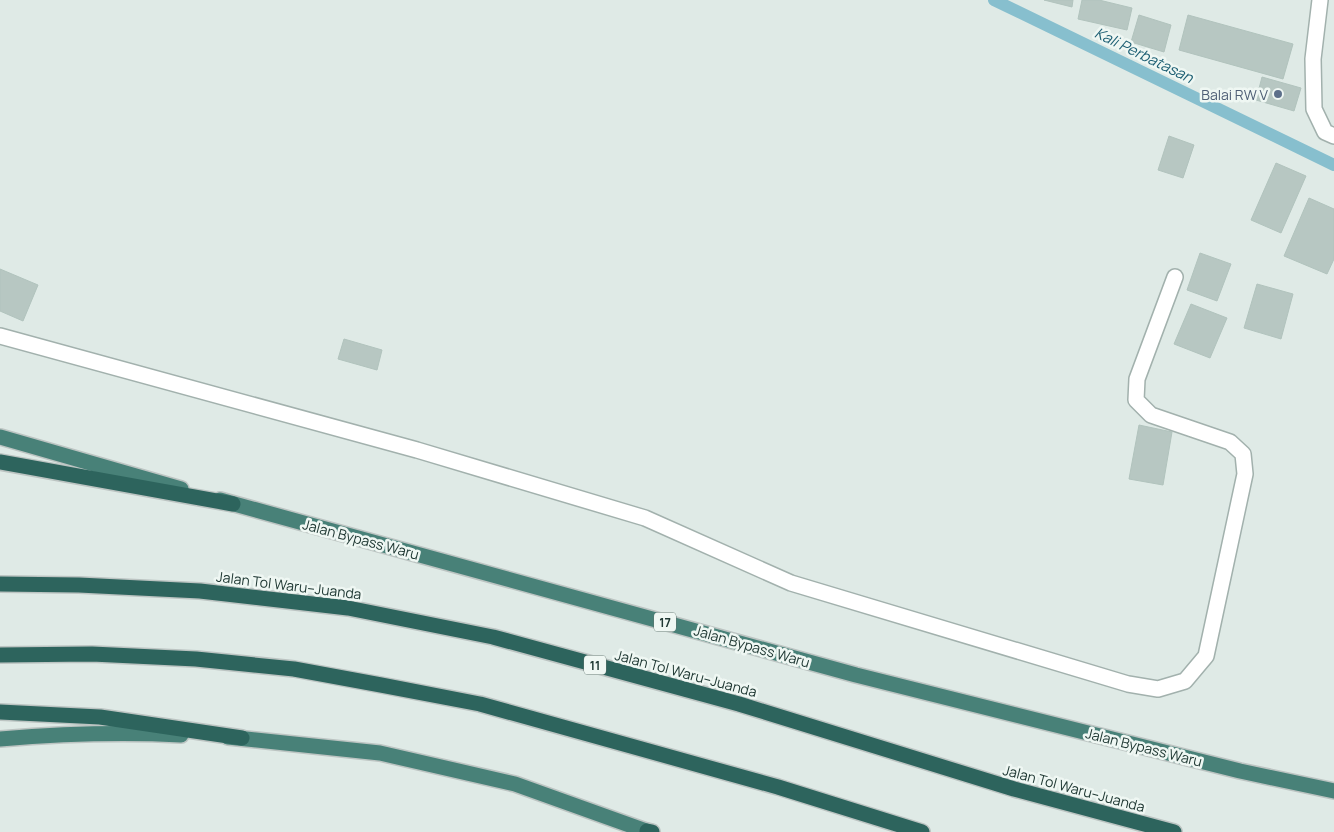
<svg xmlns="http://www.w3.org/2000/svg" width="1334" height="832" font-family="Manrope,sans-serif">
<rect width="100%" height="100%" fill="#dfeae6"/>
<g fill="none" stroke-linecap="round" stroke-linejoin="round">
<path stroke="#87bfce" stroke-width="12" d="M 994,0 L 1334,165"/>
</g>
<path fill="#b7c7c2" stroke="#b1c3bd" d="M 1044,0 L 1073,0 L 1072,7 Z
M 1082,0 L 1099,0 L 1132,8 L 1127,30 L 1078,19 Z
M 1139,15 L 1171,25 L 1164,52 L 1131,42 Z
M 1188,15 L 1293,44 L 1283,79 L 1179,50 Z
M 1262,77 L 1301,88 L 1294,111 L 1256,100 Z
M 1169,136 L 1194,145 L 1183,178 L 1158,170 Z
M 1276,163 L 1306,176 L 1281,233 L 1251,220 Z
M 1309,198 L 1334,209 L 1334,259 L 1327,274 L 1284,256 Z
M 1200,253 L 1231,264 L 1217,301 L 1187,290 Z
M 0,269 L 38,285 L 23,321 L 0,311 Z
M 1257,284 L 1293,294 L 1281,339 L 1244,328 Z
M 1191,304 L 1227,318 L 1210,358 L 1174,344 Z
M 344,339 L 382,350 L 377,370 L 338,359 Z
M 1139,425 L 1172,432 L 1163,485 L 1129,479 Z"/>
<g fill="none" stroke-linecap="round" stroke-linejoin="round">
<g stroke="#a2b1ad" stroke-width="18">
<path id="service" d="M 0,336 L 417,450 L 645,518 L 791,583 L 1128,684 L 1158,689 L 1185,681 L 1206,656 L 1245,474 L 1243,454 L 1230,442 L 1151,415 L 1136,400 L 1137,379 L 1175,277"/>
</g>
<g stroke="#a2b1ad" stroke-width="18">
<path id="minor" d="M 1320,0 L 1313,59 L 1314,109 L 1325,132 L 1334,136"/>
</g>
<g stroke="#bcc4c2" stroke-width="18">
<path id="trunk" d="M 0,437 L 181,489
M 220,500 L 856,675 L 1240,771 L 1334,791
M 228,737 L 380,753 L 515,784 L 649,832
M 0,739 C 60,734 120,732 181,735"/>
</g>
<g stroke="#bcc4c2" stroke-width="18">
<path id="motorway" d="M 0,462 L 233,504
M 0,584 L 79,585 L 200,591 L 348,608 L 493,637 L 739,704 L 1014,789 L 1174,832
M 0,655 L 92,654 L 196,659 L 294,669 L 381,685 L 480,704 L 778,787 L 922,832
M 0,712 L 100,717 L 242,738
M 647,831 L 652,832"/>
</g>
<use href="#service" stroke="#fff" stroke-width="15"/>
<use href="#minor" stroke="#fff" stroke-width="15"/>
<use href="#trunk" stroke="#488178" stroke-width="15"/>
<use href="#motorway" stroke="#2d645d" stroke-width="15"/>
</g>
<circle fill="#5c6f8a" stroke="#eff7f3" stroke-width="2" cx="1278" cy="94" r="5"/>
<g text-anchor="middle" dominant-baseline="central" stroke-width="5" stroke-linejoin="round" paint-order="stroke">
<g fill="#eff7f3" stroke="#5e726d" stroke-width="1">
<rect x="654" y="612.5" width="22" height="19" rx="4"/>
<rect x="584" y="655.5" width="22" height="19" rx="4"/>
</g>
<g font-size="12" font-weight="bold" fill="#203934">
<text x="665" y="622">17</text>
<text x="595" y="665">11</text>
</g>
<g font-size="14" fill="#4e5e75" stroke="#eff7f3" text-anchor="end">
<text x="1268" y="94">Balai RW V</text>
</g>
<g font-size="14" fill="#203934" stroke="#eff7f3">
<text transform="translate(361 539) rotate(15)">Jalan Bypass Waru</text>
<text transform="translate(289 585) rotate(7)">Jalan Tol Waru–Juanda</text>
<text transform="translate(752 646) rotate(16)">Jalan Bypass Waru</text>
<text transform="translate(686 673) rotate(15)">Jalan Tol Waru–Juanda</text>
<text transform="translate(1144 747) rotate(14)">Jalan Bypass Waru</text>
<text transform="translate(1074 788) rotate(15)">Jalan Tol Waru–Juanda</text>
</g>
<g font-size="15" font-style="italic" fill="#1d5f73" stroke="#eff7f3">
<text transform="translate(1144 55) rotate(26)">Kali Perbatasan</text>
</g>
</g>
</svg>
